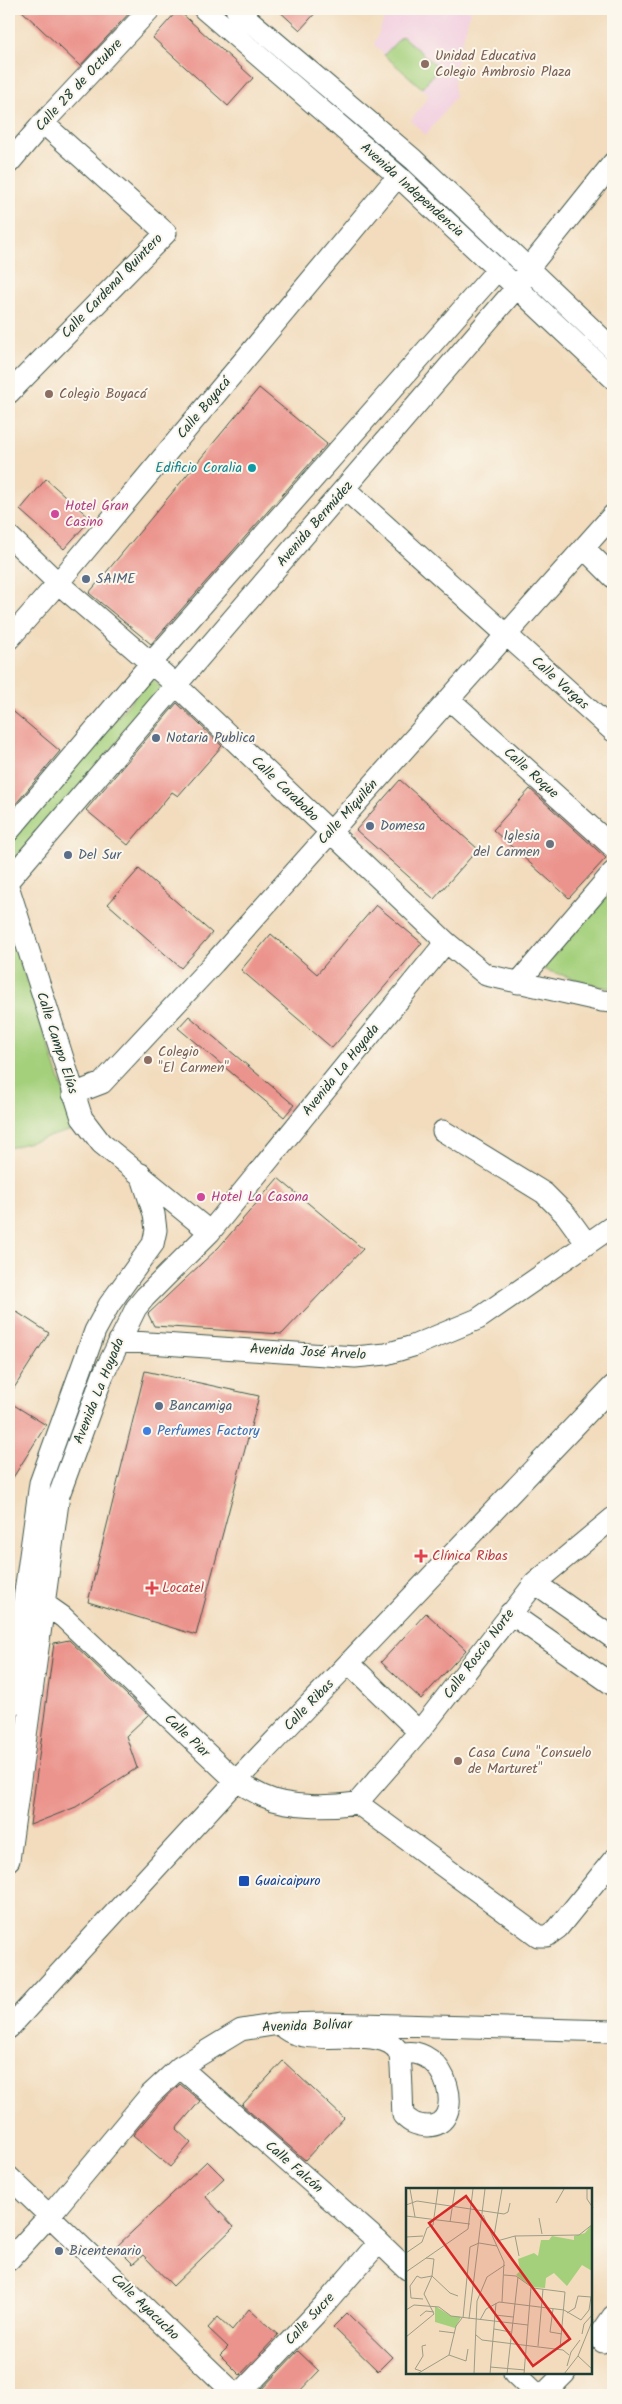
<svg xmlns="http://www.w3.org/2000/svg" width="622" height="2404" font-family="Kalam,sans-serif">
<rect width="100%" height="100%" fill="#fbf7ec"/>
<filter id="ink" filterUnits="userSpaceOnUse"><feTurbulence type="fractalNoise" baseFrequency=".02" numOctaves="2"/><feDisplacementMap in="SourceGraphic" scale="10" xChannelSelector="R" yChannelSelector="G"/><feConvolveMatrix kernelMatrix="1 2 1 2 8 2 1 2 1" color-interpolation-filters="sRGB"/></filter>
<filter id="wash" filterUnits="userSpaceOnUse"><feTurbulence type="fractalNoise" baseFrequency=".0096" numOctaves="4" result="noise"/><feDisplacementMap in="SourceGraphic" scale="20" xChannelSelector="R" yChannelSelector="G"/><feGaussianBlur stdDeviation="1.12" result="paint"/><feColorMatrix in="noise" values="0 0 0 0 0 0 0 0 0 0 0 0 0 0 0 0 0 1.4 0 .05"/><feComposite in="paint" operator="in"/></filter>
<g filter="url(#wash)">
<rect width="100%" height="100%" fill="#f2dcbd"/>
<path fill="#f2cfe0" d="M 388,9 L 471,9 L 454,73 L 455,97 L 426,135 L 411,121 L 429,95 L 374,45 Z"/>
<path fill="#a4d07c" stroke="#628658" d="M 402,36 L 439,68 L 422,88 L 384,55 Z
M 151,678 L 163,689 L 13,863 L 9,859 L 9,843 Z
M 613,890 L 613,988 L 602,987 L 542,969 Z
M 9,927 L 76,1129 L 9,1148 Z"/>
<g id="blocks">
<path fill="#eb948d" d="M 20,9 L 133,9 L 80,66 Z
M 277,9 L 319,9 L 300,30 Z
M 178,10 L 253,78 L 228,106 L 153,38 Z
M 259,388 L 327,444 L 151,644 L 89,593 Z
M 46,479 L 91,519 L 64,549 L 20,510 Z
M 177,703 L 222,746 L 178,796 L 172,792 L 128,845 L 86,810 Z
M 9,708 L 60,751 L 9,812 Z
M 400,780 L 478,849 L 434,899 L 356,830 Z
M 530,789 L 606,858 L 569,898 L 493,830 Z
M 139,869 L 212,933 L 181,968 L 108,904 Z
M 376,905 L 422,943 L 332,1048 L 241,970 L 271,934 L 317,974 Z
M 189,1016 L 294,1105 L 284,1117 L 178,1028 Z
M 278,1178 L 363,1249 L 282,1334 L 154,1326 L 148,1314 L 219,1247 Z
M 9,1307 L 49,1333 L 9,1396 Z
M 145,1371 L 259,1396 L 196,1635 L 88,1602 Z
M 9,1402 L 46,1425 L 9,1484 Z
M 426,1613 L 466,1650 L 421,1699 L 381,1662 Z
M 69,1640 L 148,1715 L 126,1736 L 137,1768 L 76,1807 L 30,1825 L 54,1643 Z
M 283,2061 L 344,2118 L 305,2160 L 242,2105 Z
M 180,2084 L 200,2101 L 176,2129 L 191,2143 L 170,2167 L 133,2135 L 159,2104 Z
M 207,2161 L 224,2178 L 205,2196 L 234,2227 L 173,2286 L 143,2255 L 133,2264 L 116,2247 Z
M 249,2309 L 278,2335 L 240,2375 L 220,2355 L 228,2347 L 208,2328 L 218,2317 L 232,2330 Z
M 347,2313 L 392,2357 L 378,2371 L 333,2327 Z
M 298,2351 L 319,2371 L 296,2395 L 261,2395 L 258,2393 Z"/>
</g>
</g>
<g filter="url(#ink)">
<use href="#blocks" fill-opacity="0" stroke="#3f5549" stroke-width="1"/>
<g fill="none" stroke-linecap="round" stroke-linejoin="round">
<g stroke="#3f5549" stroke-width="23">
<path id="minor" d="M 204,9 L 398,176 L 613,378
M 236,9 L 413,159 L 613,349
M 9,163 L 43,123 L 150,9
M 9,393 L 166,233 L 43,123
M 345,489 L 613,731
M 9,536 L 58,583 L 175,684 L 446,942 L 486,975 L 602,1001 L 613,1002
M 584,548 L 613,577
M 9,639 L 58,583 L 398,176
M 449,699 L 613,847
M 9,831 L 152,662 L 498,269
M 9,880 L 517,287 L 528,269 L 613,163
M 9,889 L 82,1118 L 101,1143 L 210,1232
M 518,983 L 613,872
M 73,1094 L 102,1083 L 214,963 L 613,515
M 443,1131 L 544,1193 L 566,1215 L 587,1244
M 119,1341 L 355,1357 L 386,1354 L 413,1346 L 478,1319 L 613,1226
M 535,1583 L 613,1638
M 46,1605 L 63,1617 L 236,1781 C 245,1786 254,1792 263,1796 C 289,1808 330,1807 357,1803
M 510,1613 L 613,1685
M 349,1663 L 419,1732
M 9,1708 L 40,1483 L 95,1331 L 109,1305 L 153,1244 L 156,1230 L 154,1214 L 141,1174
M 357,1803 L 419,1732 L 535,1583 L 613,1518
M 357,1803 L 538,1936 L 547,1936 L 558,1928 L 613,1860
M 9,1860 L 59,1495 L 103,1375 L 136,1308 L 145,1297 L 210,1232 L 446,942
M 9,2028 L 236,1781 L 613,1386
M 285,2029 C 311,2049 386,2023 399,2053 C 402,2060 402,2104 403,2115 C 411,2123 416,2125 427,2126 C 468,2127 448,2041 400,2054
M 180,2067 L 379,2242 L 407,2269
M 9,2177 L 236,2395
M 9,2260 L 50,2215 L 150,2095 L 180,2067 L 241,2030 L 279,2024 L 326,2023 L 613,2031
M 603,2342 L 602,2332 L 613,2316
M 514,2373 L 537,2395
M 239,2395 L 327,2302 L 379,2242
M 543,2395 L 565,2373"/>
</g>
<use href="#minor" stroke="#fff" stroke-width="21"/>
</g>
</g>
<g fill="#8d6e63" stroke="#fbf7ec" stroke-width="2">
<circle cx="425" cy="64" r="5"/>
<circle cx="49" cy="394" r="5"/>
<circle cx="148" cy="1060" r="5"/>
<circle cx="458" cy="1761" r="5"/>
</g>
<circle fill="#0f9aa8" stroke="#fbf7ec" stroke-width="2" cx="252" cy="468" r="5"/>
<g fill="#d1479c" stroke="#fbf7ec" stroke-width="2">
<circle cx="55" cy="514" r="5"/>
<circle cx="201" cy="1197" r="5"/>
</g>
<g fill="#5c6f8a" stroke="#fbf7ec" stroke-width="2">
<circle cx="86" cy="579" r="5"/>
<circle cx="156" cy="738" r="5"/>
<circle cx="370" cy="826" r="5"/>
<circle cx="68" cy="855" r="5"/>
<circle cx="159" cy="1406" r="5"/>
<circle cx="59" cy="2251" r="5"/>
</g>
<circle fill="#6b7280" stroke="#fbf7ec" stroke-width="2" cx="550" cy="844" r="5"/>
<circle fill="#3f7fe0" stroke="#fbf7ec" stroke-width="2" cx="147" cy="1431" r="5"/>
<g fill="#e0444e" stroke="#fbf7ec" stroke-width="2">
<path d="M418.5 1548.5h5v5h5v5h-5v5h-5v-5h-5v-5h5z"/>
<path d="M149.5 1580.5h5v5h5v5h-5v5h-5v-5h-5v-5h5z"/>
</g>
<rect fill="#1a4fb4" stroke="#fbf7ec" stroke-width="2" x="238" y="1875" width="12" height="12" rx="2.5"/>
<g text-anchor="middle" dominant-baseline="central" stroke-width="4" stroke-linejoin="round" paint-order="stroke">
<g font-size="14" fill="#785e54" stroke="#fbf7ec" text-anchor="start">
<text x="435" y="56">Unidad Educativa<tspan x="435" dy="16">Colegio Ambrosio Plaza</tspan></text>
<text x="59" y="394">Colegio Boyacá</text>
<text x="158" y="1052">Colegio<tspan x="158" dy="16">"El Carmen"</tspan></text>
<text x="468" y="1753">Casa Cuna "Consuelo<tspan x="468" dy="16">de Marturet"</tspan></text>
</g>
<g font-size="14" fill="#1f3d34" stroke="#fbf7ec">
<text transform="translate(79 85) rotate(-47)">Calle 28 de Octubre</text>
<text transform="translate(412 190) rotate(42)">Avenida Independencia</text>
<text transform="translate(112 286) rotate(-46)">Calle Cardenal Quintero</text>
<text transform="translate(204 408) rotate(-50)">Calle Boyacá</text>
<text transform="translate(315 524) rotate(-49)">Avenida Bermúdez</text>
<text transform="translate(560 683) rotate(42)">Calle Vargas</text>
<text transform="translate(531 773) rotate(42)">Calle Roque</text>
<text transform="translate(285 789) rotate(44)">Calle Carabobo</text>
<text transform="translate(348 812) rotate(-48)">Calle Miquilén</text>
<text transform="translate(57 1043) rotate(72)">Calle Campo Elías</text>
<text transform="translate(341 1070) rotate(-51)">Avenida La Hoyada</text>
<text transform="translate(308 1352) rotate(3)">Avenida José Arvelo</text>
<text transform="translate(99 1391) rotate(-68)">Avenida La Hoyada</text>
<text transform="translate(479 1654) rotate(-53)">Calle Roscio Norte</text>
<text transform="translate(309 1705) rotate(-46)">Calle Ribas</text>
<text transform="translate(187 1736) rotate(43)">Calle Piar</text>
<text transform="translate(307 2026) rotate(-2)">Avenida Bolívar</text>
<text transform="translate(294 2167) rotate(41)">Calle Falcón</text>
<text transform="translate(145 2307) rotate(44)">Calle Ayacucho</text>
<text transform="translate(310 2319) rotate(-47)">Calle Sucre</text>
</g>
<g font-size="14" fill="#0d838f" stroke="#fbf7ec" text-anchor="end">
<text x="242" y="468">Edificio Coralia</text>
</g>
<g font-size="14" fill="#b23c85" stroke="#fbf7ec" text-anchor="start">
<text x="65" y="506">Hotel Gran<tspan x="65" dy="16">Casino</tspan></text>
<text x="211" y="1197">Hotel La Casona</text>
</g>
<g font-size="14" fill="#4e5e75" stroke="#fbf7ec" text-anchor="start">
<text x="96" y="579">SAIME</text>
<text x="166" y="738">Notaria Publica</text>
<text x="380" y="826">Domesa</text>
<text x="78" y="855">Del Sur</text>
<text x="169" y="1406">Bancamiga</text>
<text x="69" y="2251">Bicentenario</text>
</g>
<g font-size="14" fill="#5b616d" stroke="#fbf7ec" text-anchor="end">
<text x="540" y="836">Iglesia<tspan x="540" dy="16">del Carmen</tspan></text>
</g>
<g font-size="14" fill="#366cbe" stroke="#fbf7ec" text-anchor="start">
<text x="157" y="1431">Perfumes Factory</text>
</g>
<g font-size="14" fill="#be3a42" stroke="#fbf7ec" text-anchor="start">
<text x="432" y="1556">Clínica Ribas</text>
<text x="162" y="1588">Locatel</text>
</g>
<g font-size="14" fill="#164399" stroke="#fbf7ec" text-anchor="start">
<text x="255" y="1881">Guaicaipuro</text>
</g>
</g>
<g transform="translate(406 2188)">
<rect width="186" height="186" fill="#f2dcbd"/>
<path d="M 186,36 L 186,83 L 176,77 L 161,98 L 148,85 L 140,90 L 139,100 L 126,99 L 110,87 L 114,83 L 112,71 L 128,65 L 132,68 L 135,52 L 143,52 L 146,48 L 168,52 L 168,48 L 179,45 ZM 29,118 L 45,128 L 55,129 L 49,140 L 29,134 Z" fill="#a4d07c"/>
<path fill="none" stroke="#9e9c86" stroke-width="1" d="M 4,1 L 9,29M 181,1 L 181,11 L 187,20M 150,15 L 158,1M 0,17 L 11,13 L 98,26 L 102,24 L 104,15M 77,27 L 98,74 L 96,114M 0,28 L 64,36M 133,30 L 136,46M 44,34 L 49,1M 88,48 L 96,1M 109,48 L 113,68M 0,49 L 17,48M 91,53 L 109,48 L 173,47 L 187,36M 0,65 L 16,54 L 21,40 L 27,37 L 32,1M 20,70 L 28,71 L 26,88 L 44,105 L 52,108M 0,84 L 62,41 L 67,1M 98,87 L 110,88 L 127,100 L 159,104 L 154,160M 147,121 L 144,144 L 156,146M 0,122 L 8,117 L 33,119 L 45,128 L 122,137M 161,125 L 169,120 L 172,108 L 185,109M 89,127 L 107,129M 14,128 L 20,123 L 28,124M 57,130 L 64,59 L 73,55 L 91,58M 63,131 L 79,1M 74,132 L 80,121 L 93,114 L 158,122 L 175,132 L 183,122 L 185,109M 88,141 L 105,144M 33,143 L 49,145M 176,146 L 178,136 L 187,126M 70,147 L 76,152 L 157,162 L 163,167M 0,149 L 28,126 L 18,106 L 26,88 L 15,90 L 11,88 L 4,98 L 5,110 L 17,111M 132,158 L 137,101M 43,167 L 60,173 L 62,161M 172,168 L 187,182M 161,178 L 165,164 L 174,152M 84,179 L 119,182M 15,183 L 9,181 L 17,168 L 16,158 L 20,157M 11,186 L 43,167 L 50,138 L 56,130M 68,186 L 71,113 L 81,89 L 99,77M 84,186 L 90,115M 101,186 L 112,89M 118,186 L 125,99M 158,186 L 172,168 L 187,131"/>
<path fill="#d62828" fill-opacity="0.15" stroke="#d62828" stroke-width="2.5" d="M 60,8 L 164,151 L 127,178 L 23,35 Z"/>
<rect width="186" height="186" fill="none" stroke="#1f3d34" stroke-width="2.5"/>
</g>
<rect width="622" height="2404" fill="none" stroke="#fbf7ec" stroke-width="30"/>
</svg>
